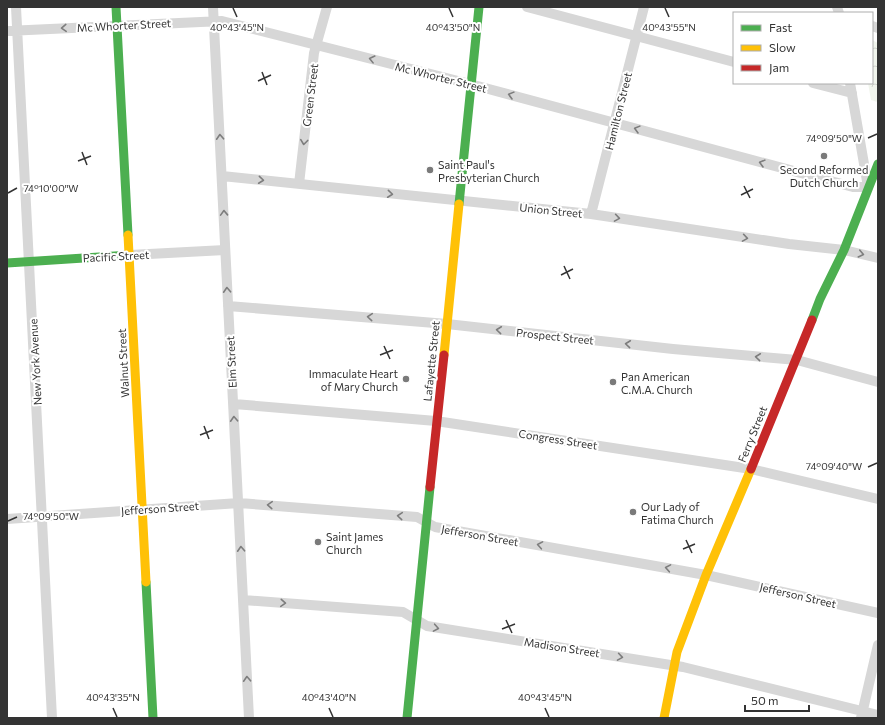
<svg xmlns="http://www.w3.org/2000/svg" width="885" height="725" font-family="Commissioner,sans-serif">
<defs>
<pattern id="park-crowns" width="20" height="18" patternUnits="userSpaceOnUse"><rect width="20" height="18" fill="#f1f5ed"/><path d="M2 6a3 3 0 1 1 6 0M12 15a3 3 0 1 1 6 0" fill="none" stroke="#cfd2cc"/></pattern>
</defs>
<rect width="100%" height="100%" fill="#fff"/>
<path fill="url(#park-crowns)" d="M 872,40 L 878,43 L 878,102 L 871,100 L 868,83 L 872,83 Z"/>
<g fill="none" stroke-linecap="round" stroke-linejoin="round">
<path stroke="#d7d7d7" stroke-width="10" d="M 16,7 L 52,718
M 213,7 L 249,718
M 527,7 L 734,62
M 837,7 L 839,13
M 872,26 L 878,28
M 7,31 L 222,21 L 470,84 L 853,187 L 868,187 L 850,83
M 813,83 L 852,93
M 222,176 L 591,214 L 789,244 L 844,250 L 878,258
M 299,184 L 314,53 L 327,7
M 591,214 L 644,7
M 130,255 L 225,250
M 228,306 L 447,324 L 673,349 L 797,360 L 878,382
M 234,404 L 436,421 L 751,469 L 878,499
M 7,519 L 239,503 L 417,517 L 435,527 L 706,575 L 878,613
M 244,600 L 403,612 L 427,626 L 683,667 L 878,715
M 861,718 L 878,645"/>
<path stroke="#4caf50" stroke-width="9" d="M 116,7 L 128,235
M 459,204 L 479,7
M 7,263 L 130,255
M 812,320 L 820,299 L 844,250 L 878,164
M 146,582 L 153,718
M 407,718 L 430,487"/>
<path stroke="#ffc107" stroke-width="9" d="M 128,235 L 146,582
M 444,355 L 459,204
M 664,718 L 677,652 L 706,575 L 751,469"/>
<path stroke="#c62828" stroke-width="9" d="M 751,469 L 812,320
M 430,487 L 444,355"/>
</g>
<defs><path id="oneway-chevron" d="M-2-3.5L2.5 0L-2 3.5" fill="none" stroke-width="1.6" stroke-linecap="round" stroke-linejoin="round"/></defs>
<g stroke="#7d7d7d">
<use href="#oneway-chevron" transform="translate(64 28) rotate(177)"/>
<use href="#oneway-chevron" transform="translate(372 59) rotate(-166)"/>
<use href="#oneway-chevron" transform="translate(511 95) rotate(-165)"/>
<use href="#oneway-chevron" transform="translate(637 129) rotate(-165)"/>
<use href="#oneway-chevron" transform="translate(220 137) rotate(-93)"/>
<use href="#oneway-chevron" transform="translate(304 142) rotate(97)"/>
<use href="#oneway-chevron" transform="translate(762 163) rotate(-165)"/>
<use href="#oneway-chevron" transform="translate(261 180) rotate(6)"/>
<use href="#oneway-chevron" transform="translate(390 194) rotate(6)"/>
<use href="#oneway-chevron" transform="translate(224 213) rotate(-92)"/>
<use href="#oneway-chevron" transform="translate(617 218) rotate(9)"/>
<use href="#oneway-chevron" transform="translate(745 238) rotate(9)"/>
<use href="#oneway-chevron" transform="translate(861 254) rotate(13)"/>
<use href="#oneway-chevron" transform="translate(227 290) rotate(-93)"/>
<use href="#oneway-chevron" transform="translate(370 317) rotate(-175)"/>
<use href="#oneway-chevron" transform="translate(499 330) rotate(-174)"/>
<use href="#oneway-chevron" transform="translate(628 344) rotate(-174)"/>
<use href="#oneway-chevron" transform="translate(758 357) rotate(-174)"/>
<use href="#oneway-chevron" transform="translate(234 419) rotate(-93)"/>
<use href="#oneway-chevron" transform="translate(270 505) rotate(-176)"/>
<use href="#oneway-chevron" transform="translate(400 516) rotate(-175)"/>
<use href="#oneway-chevron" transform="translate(540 545) rotate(-170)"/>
<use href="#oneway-chevron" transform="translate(241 549) rotate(-93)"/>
<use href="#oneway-chevron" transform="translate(668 568) rotate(-170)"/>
<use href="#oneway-chevron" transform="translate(283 603) rotate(4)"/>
<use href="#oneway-chevron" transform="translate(436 628) rotate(10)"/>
<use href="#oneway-chevron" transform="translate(620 657) rotate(9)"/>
<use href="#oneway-chevron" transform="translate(247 679) rotate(-93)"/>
</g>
<path fill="none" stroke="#333" stroke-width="1.5" d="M 233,8 L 237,17M 449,8 L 453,17M 665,8 L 669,17M 262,72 L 267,85M 258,81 L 271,75M 868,138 L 877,134M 82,152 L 87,165M 78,161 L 91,156M 744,186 L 750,198M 8,193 L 17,188M 741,195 L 753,189M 564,266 L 570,279M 561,275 L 573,269M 384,346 L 390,359M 380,355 L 393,350M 204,426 L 209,439M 200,435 L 213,430M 868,467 L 877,463M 8,521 L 17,517M 686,540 L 692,553M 683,549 L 695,544M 506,620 L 512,633M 502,629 L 515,624M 113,708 L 117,717M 329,708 L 333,717M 545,708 L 549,717"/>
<g fill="#7a7a7a" stroke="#fff" stroke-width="1.5">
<circle cx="824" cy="156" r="4"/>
<circle cx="430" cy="170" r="4"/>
<circle cx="406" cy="379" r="4"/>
<circle cx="613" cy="382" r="4"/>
<circle cx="633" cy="512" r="4"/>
<circle cx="318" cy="542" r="4"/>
</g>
<g text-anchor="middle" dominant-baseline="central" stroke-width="4" stroke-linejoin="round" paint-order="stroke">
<g font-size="11" fill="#333" stroke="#fff">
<text transform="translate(124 25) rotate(-3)">Mc Whorter Street</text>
<text transform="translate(441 77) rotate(14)">Mc Whorter Street</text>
<text transform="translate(310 95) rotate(-83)">Green Street</text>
<text transform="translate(618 111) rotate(-76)">Hamilton Street</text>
<text transform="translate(551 210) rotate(6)">Union Street</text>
<text transform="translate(116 256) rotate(-3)">Pacific Street</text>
<text transform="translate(555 336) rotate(6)">Prospect Street</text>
<text transform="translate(431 361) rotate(-84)">Lafayette Street</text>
<text transform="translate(35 362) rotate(-93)">New York Avenue</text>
<text transform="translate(231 362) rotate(-93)">Elm Street</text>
<text transform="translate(123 363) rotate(-93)">Walnut Street</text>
<text transform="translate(752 434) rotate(-68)">Ferry Street</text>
<text transform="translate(558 439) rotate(9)">Congress Street</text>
<text transform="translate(160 508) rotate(-4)">Jefferson Street</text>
<text transform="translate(480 535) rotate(10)">Jefferson Street</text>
<text transform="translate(798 595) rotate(13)">Jefferson Street</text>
<text transform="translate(562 647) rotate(9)">Madison Street</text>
</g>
<g font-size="11" fill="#333" stroke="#fff" text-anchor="start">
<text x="438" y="164">Saint Paul's<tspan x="438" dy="13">Presbyterian Church</tspan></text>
<text x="824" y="169" text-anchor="middle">Second Reformed<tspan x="824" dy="13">Dutch Church</tspan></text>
<text x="398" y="373" text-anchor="end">Immaculate Heart<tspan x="398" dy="13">of Mary Church</tspan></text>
<text x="621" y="376">Pan American<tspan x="621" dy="13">C.M.A. Church</tspan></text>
<text x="641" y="506">Our Lady of<tspan x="641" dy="13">Fatima Church</tspan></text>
<text x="326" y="536">Saint James<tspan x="326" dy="13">Church</tspan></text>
</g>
</g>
<g font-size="10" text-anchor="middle" fill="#333" stroke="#fff" stroke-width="4" stroke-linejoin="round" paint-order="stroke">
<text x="669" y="31">40°43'55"N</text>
<text x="237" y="31">40°43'45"N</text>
<text x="453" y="31">40°43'50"N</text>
<text x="834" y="142">74°09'50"W</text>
<text x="51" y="192">74°10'00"W</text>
<text x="834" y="470">74°09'40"W</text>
<text x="51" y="520">74°09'50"W</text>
<text x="113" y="701">40°43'35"N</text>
<text x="329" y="701">40°43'40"N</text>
<text x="545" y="701">40°43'45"N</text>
</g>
<rect width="885" height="725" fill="none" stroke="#333333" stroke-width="16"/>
<rect x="733" y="12" width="140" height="72" fill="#ffffff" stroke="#adadad"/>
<rect x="741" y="25" width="20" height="6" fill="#4caf50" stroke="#adadad"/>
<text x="769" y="32" font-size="12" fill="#333333">Fast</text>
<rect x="741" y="45" width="20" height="6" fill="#ffc107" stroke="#adadad"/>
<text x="769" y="52" font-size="12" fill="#333333">Slow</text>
<rect x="741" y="65" width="20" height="6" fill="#c62828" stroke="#adadad"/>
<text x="769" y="72" font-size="12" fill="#333333">Jam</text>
<path d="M745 705v6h64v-6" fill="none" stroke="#333333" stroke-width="2"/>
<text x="751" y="705" font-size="12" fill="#333333" stroke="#ffffff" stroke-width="3" paint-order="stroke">50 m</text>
</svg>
